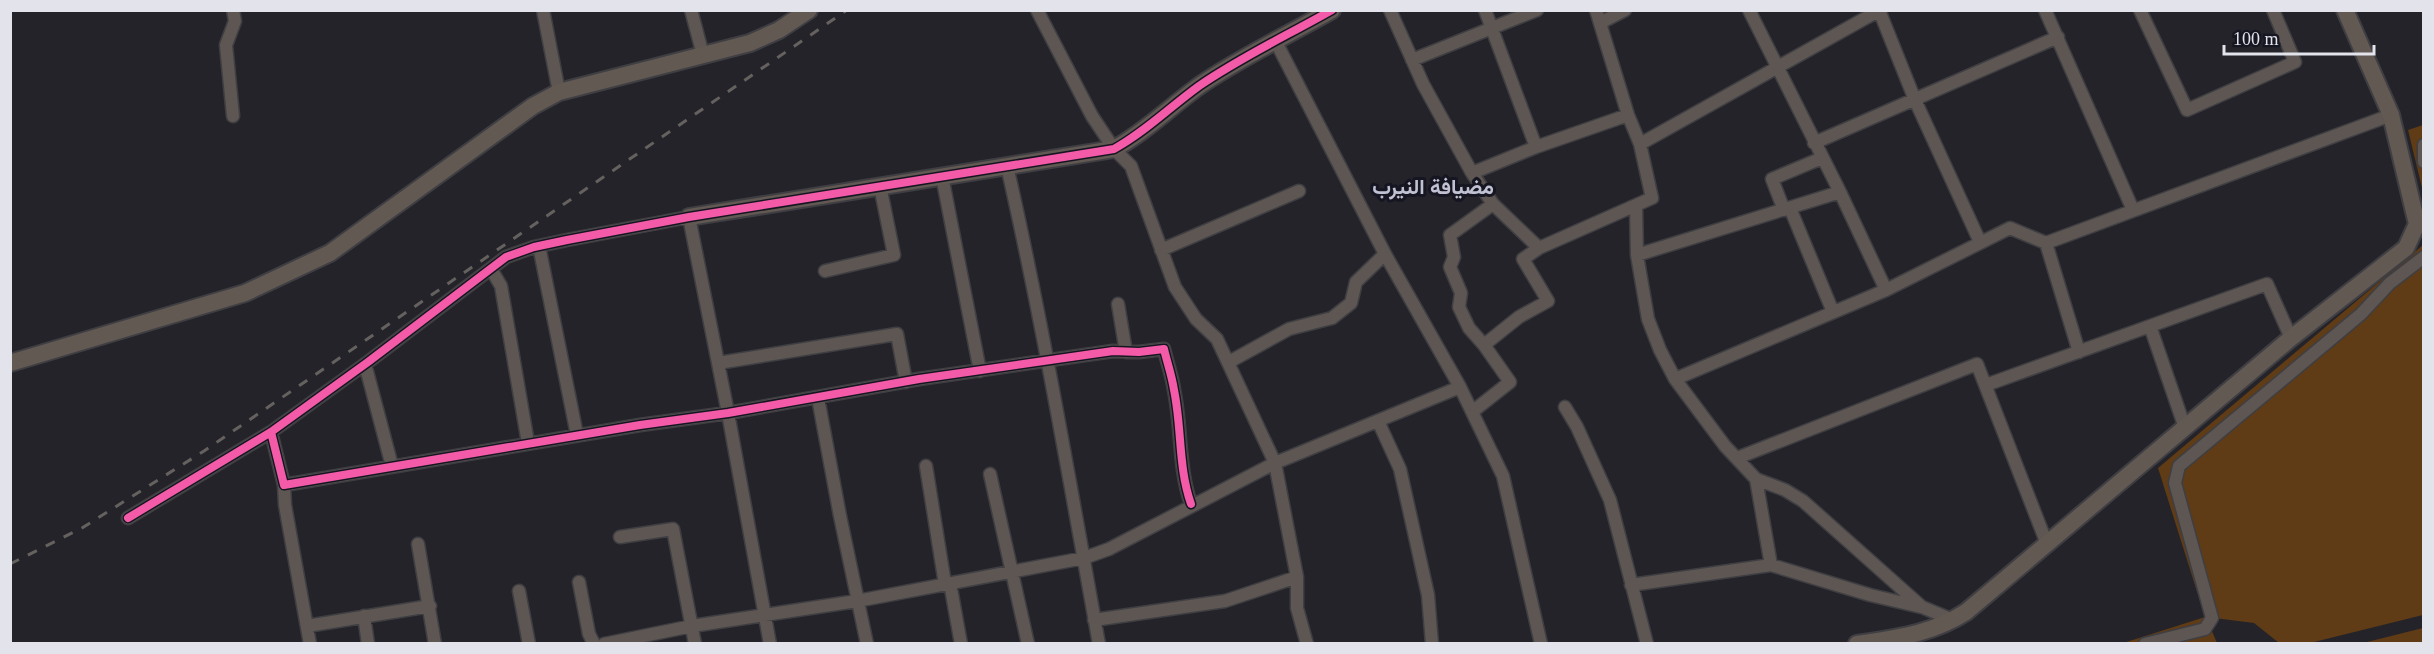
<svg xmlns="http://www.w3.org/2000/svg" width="2434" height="654" font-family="'Times New Roman',Vazirmatn,serif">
<rect width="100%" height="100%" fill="#232329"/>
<path fill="#5f3b16" d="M 2423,125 L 2423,192 L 2408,130 Z
M 2423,245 L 2423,615 L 2306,644 L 2279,643 L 2254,623 L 2206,617 L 2217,643 L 2120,644 L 2205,617 L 2158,468 Z
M 2423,628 L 2423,643 L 2363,643 Z"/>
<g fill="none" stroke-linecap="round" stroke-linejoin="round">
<g stroke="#3f3f43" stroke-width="15">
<path id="street" d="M 543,10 L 559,92
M 691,10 L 703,55
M 1037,10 L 1092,116 L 1114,149 L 1131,166 L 1175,287 L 1196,319 L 1217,339 L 1275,463 L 1297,577 L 1297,608 L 1307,644
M 1390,10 L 1423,84 L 1472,173 L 1493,204 L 1539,248
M 1485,10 L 1536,147
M 1749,10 L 1840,192 L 1886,290
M 1879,10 L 1915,100 L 1980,242
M 2045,10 L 2133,210
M 2140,10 L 2187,110 L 2295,62 L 2273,10
M 1600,23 L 1625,10
M 1276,42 L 1385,254 L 1460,387 L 1503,476 L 1541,644
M 1412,60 L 1537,10
M 233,116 L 226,45 L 235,21 L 233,10
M 1814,143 L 2058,37
M 1640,144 L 1880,10
M 2424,145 L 2424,162
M 1007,166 C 1043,324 1070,484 1099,644
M 1472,173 L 1536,147 L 1628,115
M 942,176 L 980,371
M 1636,206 L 1637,255 L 1648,319 L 1660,350 L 1675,379 L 1725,446 L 1756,479 L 1785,490 L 1803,501 L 1922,607 L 1953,620
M 1790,208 L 1833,312
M 1784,210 L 1772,179 L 1822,158
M 2046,243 L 2079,352
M 539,246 L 577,435
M 1161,250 L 1299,191
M 1637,255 L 1840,192
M 491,269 L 501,286 L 528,443
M 825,271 L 894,255 L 880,186
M 1118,304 L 1126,352
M 2150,326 L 2185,428
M 1484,345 L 1519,317 L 1548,301 L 1523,259 L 1539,248 L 1652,198 L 1640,144 L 1628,115 L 1596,10
M 1229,362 L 1289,329 L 1332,318 L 1351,303 L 1356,282 L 1385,254
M 718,363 L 897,334 L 906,382
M 365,364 L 392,466
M 1675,379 L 1886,290 L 2010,228 L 2046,243 L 2391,115
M 1986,385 L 2267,284 L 2291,338
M 818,398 L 840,516 L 867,644
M 1565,407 L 1577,427 L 1610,500 L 1647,644
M 1472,412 L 1510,382 L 1484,345 L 1469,328 L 1459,307 L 1461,293 L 1450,267 L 1454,257 L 1450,235 L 1493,204
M 1378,421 L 1400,469 L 1428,595 L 1432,644
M 271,432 L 284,485 L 640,425 L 728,413 L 919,379 L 1113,351 L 1139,352 L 1164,349 C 1167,362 1172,376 1174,390 C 1182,428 1178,467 1191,504
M 1737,458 L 1977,364 L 2047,544
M 926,466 L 945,584
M 990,474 L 1028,644
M 1756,479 L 1771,565
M 284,485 L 285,505 L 310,644
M 128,518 L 271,432 L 368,362 L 506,257 L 534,247 L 567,240 L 689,217 L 728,413 L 770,644
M 620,537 L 673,529 L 695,644
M 418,544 L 435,644
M 579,582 L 589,634 L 594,644
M 950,583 L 961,644
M 1631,585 L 1771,565 L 1870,595 L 1921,607
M 519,591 L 529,644
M 364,616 L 368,644
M 1094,620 L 1225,601 L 1297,577
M 307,626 L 430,606
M 604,644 L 692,626 L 857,601 L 1084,558 L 1109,549 L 1275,463 L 1460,387
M 2145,644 L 2205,629 L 2212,618 L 2175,483 L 2179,466 L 2361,314 L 2390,283 L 2424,257"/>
</g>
<g stroke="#3f3f43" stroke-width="20">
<path id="secondary" d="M 689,217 L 1114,149 C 1145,132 1170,107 1199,86 C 1241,57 1288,35 1332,10
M 10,363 L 245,293 L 330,253 L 533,106 L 559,92 L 750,43 L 779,30 L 809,10
M 1857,644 C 1896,638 1932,634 1966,612 L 2291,338 L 2406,248 L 2417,224 L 2391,115 L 2345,10"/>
</g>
<use href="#street" stroke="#5e5652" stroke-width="12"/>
<use href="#secondary" stroke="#635953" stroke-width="16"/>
<path stroke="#65615f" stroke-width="3" stroke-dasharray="10 10" stroke-linecap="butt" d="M 10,564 L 82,528 L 204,451 L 847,10"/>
<g stroke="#161622" stroke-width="11">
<path id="cycleway" d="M 271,432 L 284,485 L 640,425 L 728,413 L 919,379 L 1113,351 L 1139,352 L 1164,349 C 1167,362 1172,376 1174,390 C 1182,428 1178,467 1191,504
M 128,518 L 271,432 L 368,362 L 506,257 L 534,247 L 567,240 L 689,217 L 1114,149 C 1145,132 1170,107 1199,86 C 1241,57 1288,35 1332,10"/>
</g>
<use href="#cycleway" stroke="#f35aa7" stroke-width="8"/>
</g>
<g text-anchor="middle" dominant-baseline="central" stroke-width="6" stroke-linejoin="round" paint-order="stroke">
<g font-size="21" font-weight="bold" fill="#c0c1d2" stroke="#161622">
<text x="1433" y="187">مضيافة النيرب</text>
</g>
</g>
<rect width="2434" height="654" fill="none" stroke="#e2e3eb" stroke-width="24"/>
<path d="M2224 45v9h150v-9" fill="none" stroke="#e2e3eb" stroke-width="3"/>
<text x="2233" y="45" font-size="18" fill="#e2e3eb" stroke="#161622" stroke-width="4.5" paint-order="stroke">100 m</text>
</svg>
